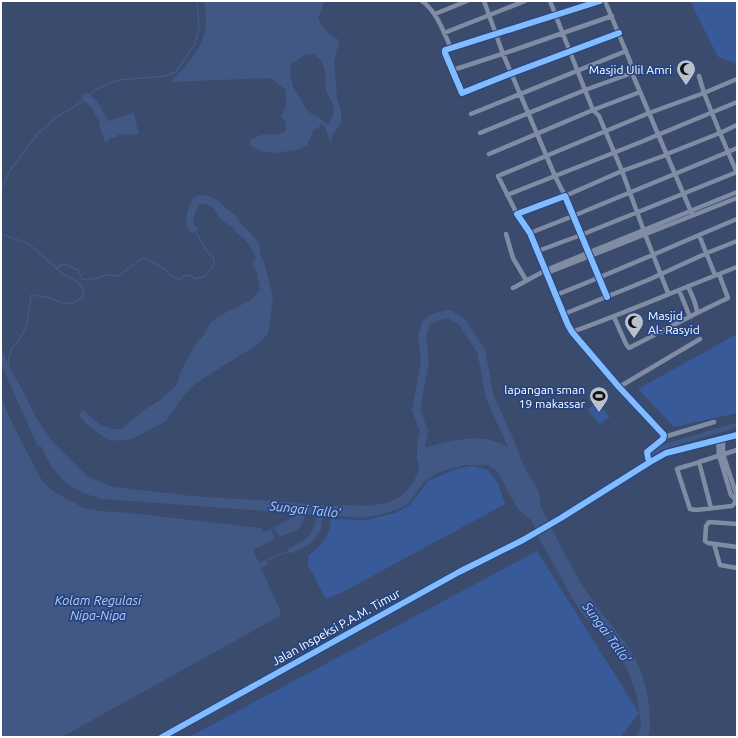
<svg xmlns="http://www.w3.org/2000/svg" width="738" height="738" font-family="Ubuntu,sans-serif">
<rect width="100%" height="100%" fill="#3a4b6d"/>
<path fill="#385a99" d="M 690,1 L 737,1 L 737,64 L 718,57 Z
M 737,334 L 737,413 L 674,427 L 638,389 Z
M 595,402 L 610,417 L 599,424 L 588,410 Z
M 472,466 L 488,470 L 498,483 L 505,504 L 343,592 L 326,599 L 308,565 L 308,556 C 322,545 329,538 331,519 L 366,520 L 395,513 L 410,505 L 428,481 L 456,469 Z
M 537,551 L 639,713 L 621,737 L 189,737 Z"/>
<path fill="#415885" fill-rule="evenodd" d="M 204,1 L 327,1 L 324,3 L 318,19 L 329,34 L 339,40 L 334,64 L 337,97 L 341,111 L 341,123 L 332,135 L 331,144 C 328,137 327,129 323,124 L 313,131 L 307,145 L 300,149 L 276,153 L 263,152 L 251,146 L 250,140 L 261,135 L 279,134 L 286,131 L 286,123 L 281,116 L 286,106 L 286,90 L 271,78 L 171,82 C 187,65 204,48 206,23 C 206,16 205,8 204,1 ZM 313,54 C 330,63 323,79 327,93 C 329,99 335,104 334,110 C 334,115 330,121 328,125 L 321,119 L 313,115 L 307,110 L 301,100 L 293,87 L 290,71 L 291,64 L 305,55 Z
M 134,113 L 139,134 L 127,135 L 119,134 L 116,137 L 109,138 L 109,141 L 105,142 L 99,124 Z
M 201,195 L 209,196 L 218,201 L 237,217 L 239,222 L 254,237 L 260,247 L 260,254 L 264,262 L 273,297 L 268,334 L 257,345 L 196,383 L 184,395 L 166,421 L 132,439 L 110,441 L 97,432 L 86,424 L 79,414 L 83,411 L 89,415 L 93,419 L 101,425 L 113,429 L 122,429 L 143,411 L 160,400 L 176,386 L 182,369 L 193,348 L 198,341 L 205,334 L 209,325 L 217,317 L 251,300 L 260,290 L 257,272 L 252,263 L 256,259 C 252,249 247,239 237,234 C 233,225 226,225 219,217 C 217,214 215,209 212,207 C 208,204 205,204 200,204 L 196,209 L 193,223 L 198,229 L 196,232 L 192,233 C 181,223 188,208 194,197 Z
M 1,345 L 8,364 L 23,391 L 36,418 L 53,442 L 87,476 L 113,487 L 192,496 L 287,502 L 327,506 L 346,505 L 367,506 L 386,503 L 397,499 L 406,492 L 414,481 L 419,469 L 420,449 C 449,441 490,428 516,454 C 520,458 524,466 527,472 C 534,482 541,492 540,505 C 557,538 572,571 593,601 C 604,618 619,633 630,650 C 641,667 647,687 649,707 C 650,718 651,727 648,737 L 636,737 L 641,726 L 638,700 L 628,670 L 601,632 L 585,617 L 574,601 L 540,540 L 532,521 L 518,509 L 496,470 L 487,465 L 464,465 L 437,473 L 424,482 L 408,504 L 398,509 L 380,515 L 360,518 L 324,515 C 322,519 322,524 321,528 C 315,543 304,547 290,554 L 288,549 C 307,540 313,536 317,515 L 305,514 C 301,535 294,529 280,537 L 274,527 L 290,519 L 292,517 L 292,513 L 103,499 C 70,491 54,477 41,446 L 38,447 L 1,364 Z
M 1,397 L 13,425 L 41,479 L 51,490 L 84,508 L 100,511 L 130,513 L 261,528 L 264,532 L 271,529 L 275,539 L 253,550 L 259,563 L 266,560 L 268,564 L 261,568 L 280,610 L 280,616 L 62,737 L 1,737 Z"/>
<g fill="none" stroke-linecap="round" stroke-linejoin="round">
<path stroke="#415885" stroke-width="1.5" d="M 1,189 L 10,170 L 39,132 L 49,125 L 52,120 L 80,103 L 95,90 L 109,83 L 119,80 L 165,76 L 176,72 L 195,44 L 199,28 L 197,1
M 1,234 L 29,244 L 63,274 L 78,282 L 84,291 L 82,298 L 72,303 L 63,303 L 46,297 L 31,295 L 27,325 L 18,342 L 11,349 L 8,365
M 56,268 L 64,264 L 78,270 L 82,279 L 90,280 L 106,275 L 118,276 L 143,258 C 149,261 156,263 162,267 C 170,272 169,279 181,279 L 185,275 L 191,276 L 195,279 L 204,277 L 214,265 L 214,258 C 205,252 201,241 196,232
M 265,561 L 289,551"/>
<path stroke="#415885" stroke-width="4.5" d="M 652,453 L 666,446 L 737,425"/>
<path stroke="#415885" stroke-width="8" d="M 86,97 L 94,104 L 104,122
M 421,459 L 421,445 L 424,431 L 416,410 L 425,362 L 422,336 L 426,323 L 435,317 L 450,314 L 462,322 L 481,351 L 490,397 L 512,446 L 518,463"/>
<path stroke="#808ca3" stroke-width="4.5" d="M 422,1 C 437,12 443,31 451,48
M 484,1 L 503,54 L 555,176 L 507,195
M 600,1 L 445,50 L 445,53 L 462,93 L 507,75 L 619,33
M 605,1 L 630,61 L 632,73 L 585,90 L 593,110 L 599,116 L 622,171 L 666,155
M 435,14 L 467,1
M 444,33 L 525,1
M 453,70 L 514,50 L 612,16
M 632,73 L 692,214
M 699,76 L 704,93 L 737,79
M 471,114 L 626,51
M 480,133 L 585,90 L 550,1
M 489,154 L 593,110 L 640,92
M 667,154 L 720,133 L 728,152 L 737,148
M 517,214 L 498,176 L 649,113 L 704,93 L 720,133 L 737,125
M 530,233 L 573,216 L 728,152 L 737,173
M 506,234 L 513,258 L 526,280
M 699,235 L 715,275
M 538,251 L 581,235 L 737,172
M 547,273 L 737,198
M 513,288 L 546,270 L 737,192
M 679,290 L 690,317
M 668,293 L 645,234 L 622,171 L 565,196 L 555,176 L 636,144 L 737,102
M 556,295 C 617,271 677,244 737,219
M 607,297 L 565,196 L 517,214 L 530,233 L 568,325 L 572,332 L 619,387 L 664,435 L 663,439 L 647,452 L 648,458 L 650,462
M 697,313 L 728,298 L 719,274
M 564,314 L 648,280 L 707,253 L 737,241
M 614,317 L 626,344 L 629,348 L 697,313 C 697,304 691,294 688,286
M 572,332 C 628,312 682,288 737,267
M 619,387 L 700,339
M 664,437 L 714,422
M 723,438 L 723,454 L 736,493 L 735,503 L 732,506 L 696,510 L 690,509 L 677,469 C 684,466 692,465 699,462 C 712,458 724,454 737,450
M 718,439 L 719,455 L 731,495 L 735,499
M 699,462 L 711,508
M 737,524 L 709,522 L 706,526 L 705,541 L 708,543 L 737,547
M 714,544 L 720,565 L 737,568"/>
<path stroke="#7b879f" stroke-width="6" d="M 162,737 L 459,572 L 523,540 L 561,518 L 650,462 L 666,453 L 737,435"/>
<g stroke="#244483" stroke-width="8">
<path id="cycleway" d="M 600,1 L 445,50 L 445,53 L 462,93 L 507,75 L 619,33
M 607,297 L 565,196 L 517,214 L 530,233 L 568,325 L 572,332 L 619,387 L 664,435 L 663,439 L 647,452 L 648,458 L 650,462
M 162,737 L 459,572 L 523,540 L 561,518 L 650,462 L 666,453 L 737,435"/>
</g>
<use href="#cycleway" stroke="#80bcff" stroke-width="6"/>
</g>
<defs>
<g id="mosque-pin" transform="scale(1)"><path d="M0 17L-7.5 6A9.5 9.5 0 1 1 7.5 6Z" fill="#bac0cc" stroke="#244483"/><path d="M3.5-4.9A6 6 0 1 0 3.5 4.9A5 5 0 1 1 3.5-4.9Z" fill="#111"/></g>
<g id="stadium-pin" transform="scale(1)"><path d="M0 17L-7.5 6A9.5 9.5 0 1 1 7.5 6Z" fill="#bac0cc" stroke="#244483"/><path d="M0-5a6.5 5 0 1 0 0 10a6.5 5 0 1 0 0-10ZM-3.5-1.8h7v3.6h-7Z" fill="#111"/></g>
</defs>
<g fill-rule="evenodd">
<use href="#mosque-pin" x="686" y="69"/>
<use href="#mosque-pin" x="634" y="322"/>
<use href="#stadium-pin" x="599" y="396"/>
</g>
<g text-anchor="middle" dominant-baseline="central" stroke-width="3.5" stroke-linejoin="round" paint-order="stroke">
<g font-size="12" fill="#fff" stroke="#244483" text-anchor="end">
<text x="672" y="69">Masjid Ulil Amri</text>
<text x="648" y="315" text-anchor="start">Masjid<tspan x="648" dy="14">Al- Rasyid</tspan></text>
<text x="585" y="389">lapangan sman<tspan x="585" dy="14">19 makassar</tspan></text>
</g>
<g font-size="12" fill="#fff" stroke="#244483">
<text transform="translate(336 627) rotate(-29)">Jalan Inspeksi P.A.M. Timur</text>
</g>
<g font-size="13" font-style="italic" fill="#b7cbef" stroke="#244483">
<text transform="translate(305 509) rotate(6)">Sungai Tallo'</text>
<text x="98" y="600">Kolam Regulasi<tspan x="98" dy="15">Nipa-Nipa</tspan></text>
<text transform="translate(607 632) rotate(54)">Sungai Tallo'</text>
</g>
</g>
<rect width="738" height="738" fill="none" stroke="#ffffff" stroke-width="4"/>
</svg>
